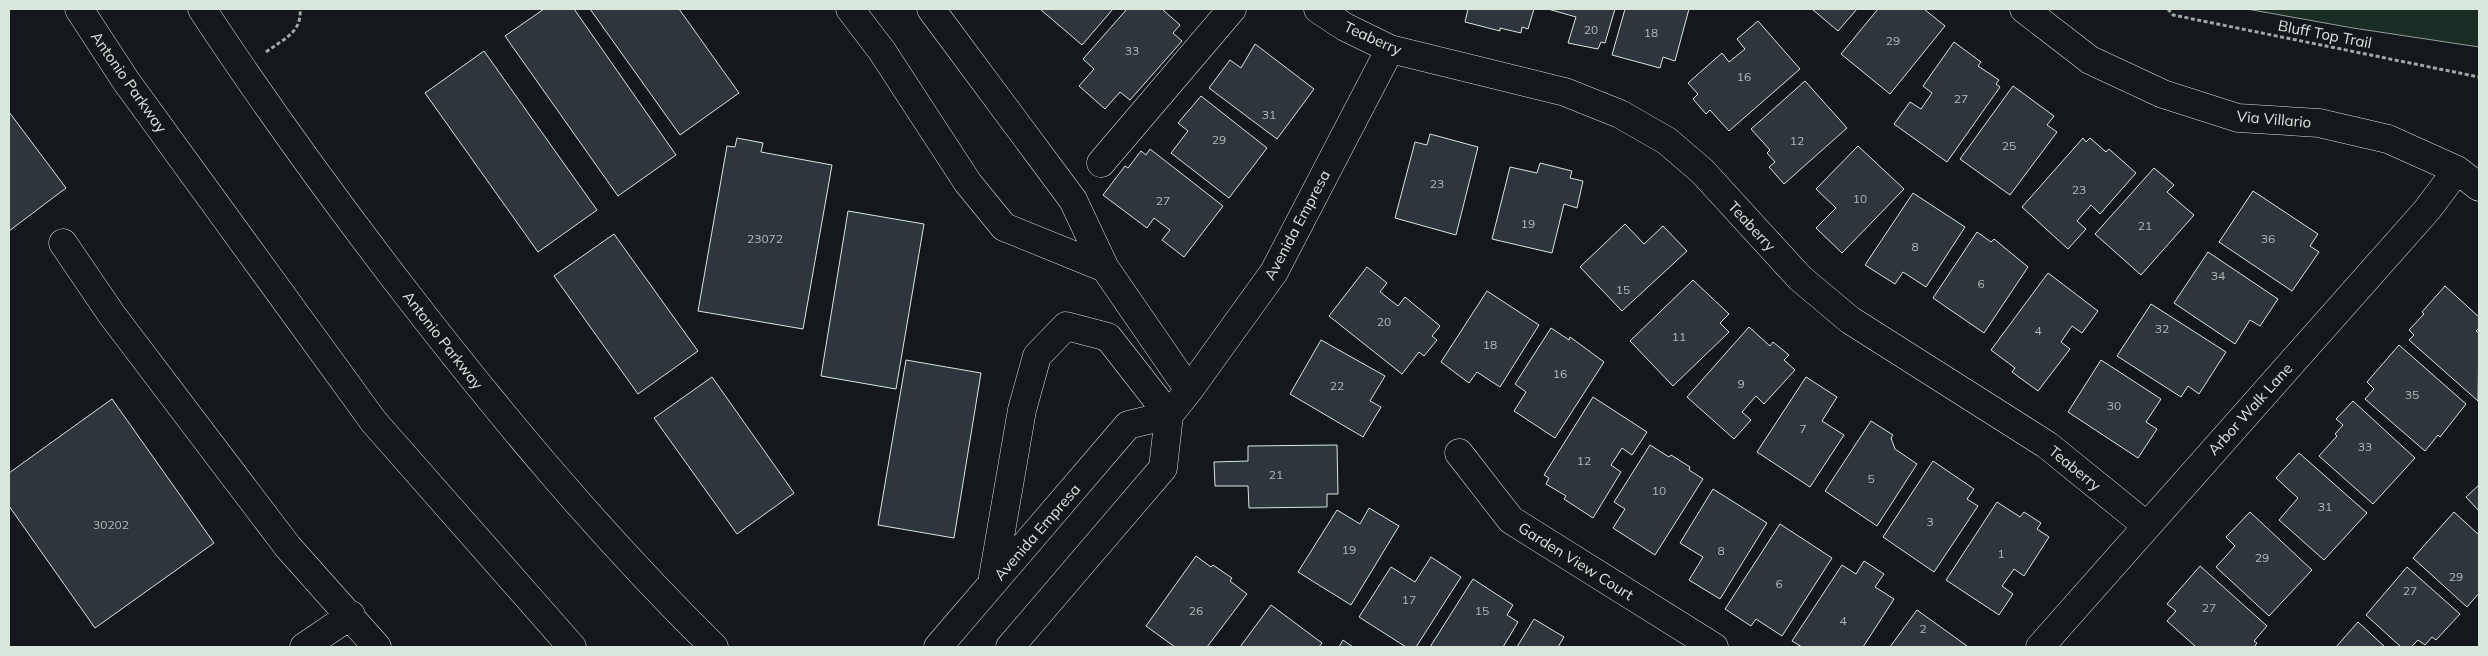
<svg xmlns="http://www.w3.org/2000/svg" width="2488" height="656" font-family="Mulish,sans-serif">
<rect width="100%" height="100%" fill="#14181c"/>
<path fill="#1a2d24" stroke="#939e99" d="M 2247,9 L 2479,9 L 2479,47 L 2353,28 Z"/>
<path fill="#2c363c" stroke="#d8e6dc" d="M 544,9 L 574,9 L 676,155 L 618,196 L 505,36 Z
M 590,9 L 679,9 L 739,93 L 680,135 Z
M 1040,9 L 1113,9 L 1082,45 Z
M 1127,9 L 1162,9 L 1180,25 L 1173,33 L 1182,41 L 1130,100 L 1120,92 L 1105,109 L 1079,86 L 1094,69 L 1083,59 Z
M 1468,9 L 1534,9 L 1528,29 L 1522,27 L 1521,33 L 1500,28 L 1500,31 L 1465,22 Z
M 1548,9 L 1615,9 L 1605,43 L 1601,42 L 1598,49 L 1568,43 L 1576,17 Z
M 1625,9 L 1689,9 L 1675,61 L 1663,57 L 1660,68 L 1612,55 Z
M 1812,9 L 1857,9 L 1838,31 Z
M 1878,9 L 1924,9 L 1945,26 L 1890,94 L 1841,54 Z
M 1758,21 L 1800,69 L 1729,131 L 1710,110 L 1706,114 L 1693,99 L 1698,94 L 1688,83 L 1722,53 L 1729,62 L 1745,49 L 1737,39 Z
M 1954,42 L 1981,62 L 1978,66 L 1999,80 L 1996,84 L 2000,87 L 1947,162 L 1894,124 L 1910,102 L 1921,109 L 1932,93 L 1923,86 Z
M 1255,44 L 1314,89 L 1277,139 L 1209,88 L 1230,60 L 1241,68 Z
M 484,51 L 597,210 L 538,252 L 425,93 Z
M 1805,81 L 1847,128 L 1784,184 L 1769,167 L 1775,162 L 1767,153 L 1770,150 L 1751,129 Z
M 2013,86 L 2054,116 L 2047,125 L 2057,132 L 2010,195 L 1960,159 Z
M 1201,96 L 1267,148 L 1229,198 L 1171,153 L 1188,131 L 1178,123 Z
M 9,112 L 66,188 L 9,231 Z
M 1430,134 L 1478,147 L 1456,235 L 1395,218 L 1415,142 L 1427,145 Z
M 737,138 L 763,143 L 761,152 L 832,165 L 803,329 L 698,311 L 727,146 L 735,147 Z
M 2083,138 L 2086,142 L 2090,138 L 2106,152 L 2109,149 L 2136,173 L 2100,214 L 2091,205 L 2077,221 L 2086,229 L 2068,249 L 2022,207 Z
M 1858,146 L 1904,189 L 1842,253 L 1816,228 L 1836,208 L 1816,189 Z
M 1150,149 L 1223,206 L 1184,257 L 1162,240 L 1170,230 L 1154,218 L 1147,228 L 1103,195 L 1125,166 L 1128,168 L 1141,151 L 1146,155 Z
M 1540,163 L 1572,171 L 1570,178 L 1583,181 L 1577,208 L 1564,204 L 1552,253 L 1492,239 L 1510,167 L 1537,173 Z
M 2154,168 L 2174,185 L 2167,192 L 2194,215 L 2141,275 L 2095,234 Z
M 2253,191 L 2318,234 L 2310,246 L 2319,252 L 2292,291 L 2219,242 Z
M 1913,193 L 1965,227 L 1926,287 L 1903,272 L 1895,284 L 1865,265 Z
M 848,211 L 924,224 L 896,389 L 821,376 Z
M 1625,224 L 1644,244 L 1663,226 L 1687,251 L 1622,311 L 1580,267 Z
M 1977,232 L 1991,242 L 1994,239 L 2028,267 L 1984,333 L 1933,298 Z
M 614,234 L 698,351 L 638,394 L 554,276 Z
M 2208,252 L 2278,299 L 2260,326 L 2250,320 L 2235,344 L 2174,303 Z
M 1367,267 L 1387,283 L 1380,292 L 1398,306 L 1405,297 L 1440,326 L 1432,336 L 1437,340 L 1424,356 L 1419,352 L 1402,374 L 1329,316 Z
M 2048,273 L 2098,311 L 2082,333 L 2072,326 L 2061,342 L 2070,349 L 2038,391 L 2012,372 L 2015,368 L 1991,350 Z
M 1693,280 L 1729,314 L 1720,323 L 1729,332 L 1673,386 L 1630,341 Z
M 2445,286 L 2479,317 L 2479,328 L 2476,331 L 2479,333 L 2478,401 L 2409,340 L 2414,335 L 2409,330 L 2424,314 L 2422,312 Z
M 1487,291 L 1539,325 L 1500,387 L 1477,372 L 1469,383 L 1441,362 Z
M 2151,304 L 2226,352 L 2199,394 L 2188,386 L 2181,397 L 2117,356 Z
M 1749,327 L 1770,346 L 1773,342 L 1789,355 L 1784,360 L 1795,370 L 1764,404 L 1756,396 L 1742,412 L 1751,420 L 1734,439 L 1687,397 Z
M 1551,328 L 1569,340 L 1570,337 L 1604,362 L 1555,438 L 1514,411 L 1526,392 L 1515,384 Z
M 1321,340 L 1385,376 L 1370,401 L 1381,407 L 1363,437 L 1290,394 Z
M 2399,345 L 2466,404 L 2440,437 L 2438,435 L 2425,451 L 2365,399 L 2374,389 L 2367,382 Z
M 906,360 L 981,373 L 954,538 L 878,525 Z
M 2101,360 L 2161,399 L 2146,422 L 2157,429 L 2138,458 L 2068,412 Z
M 712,377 L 794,493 L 737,534 L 654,418 Z
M 1806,377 L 1837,397 L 1822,421 L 1844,435 L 1810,487 L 1757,452 Z
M 1593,397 L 1647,432 L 1632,455 L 1622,448 L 1611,465 L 1621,472 L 1593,518 L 1564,499 L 1566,496 L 1546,484 L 1549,478 L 1544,475 Z
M 112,399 L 214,543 L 95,628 L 9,506 L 9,473 Z
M 2353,401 L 2415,458 L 2373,504 L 2319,456 L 2337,436 L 2335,434 L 2343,425 L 2336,419 Z
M 1871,421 L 1893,435 L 1891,438 L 1895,449 L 1917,464 L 1877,526 L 1825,491 Z
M 1337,445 L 1338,494 L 1327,494 L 1327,507 L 1249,508 L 1248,486 L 1215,486 L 1214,462 L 1248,461 L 1248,446 Z
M 1650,445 L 1669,457 L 1671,455 L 1690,467 L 1689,470 L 1703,479 L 1655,555 L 1613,528 L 1625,509 L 1614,502 Z
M 2299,453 L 2367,513 L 2324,560 L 2279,520 L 2298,498 L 2276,478 Z
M 1933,461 L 1974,489 L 1967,499 L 1978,506 L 1934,572 L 1883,537 Z
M 2479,485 L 2479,511 L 2466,497 Z
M 1713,489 L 1767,523 L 1720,599 L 1689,580 L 1703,557 L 1680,543 Z
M 1997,502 L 2020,517 L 2024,512 L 2041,523 L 2037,529 L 2049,537 L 2024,576 L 2014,569 L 2002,586 L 2013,594 L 1999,615 L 1946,580 Z
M 1369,508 L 1399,526 L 1351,605 L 1298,572 L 1337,510 L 1360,524 Z
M 2250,512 L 2312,570 L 2269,616 L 2216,567 L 2235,546 L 2226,537 Z
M 2454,512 L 2479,535 L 2479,593 L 2467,607 L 2413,558 Z
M 1780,524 L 1832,558 L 1782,636 L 1756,619 L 1751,626 L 1725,609 Z
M 1196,556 L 1211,567 L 1213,565 L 1232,578 L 1230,581 L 1247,594 L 1207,647 L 1175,647 L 1146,626 Z
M 1431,557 L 1461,577 L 1416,647 L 1406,647 L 1359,617 L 1391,567 L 1415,582 Z
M 1864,561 L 1884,574 L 1875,587 L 1894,599 L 1863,647 L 1802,647 L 1792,641 L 1842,565 L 1856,574 Z
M 2200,566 L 2267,626 L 2254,641 L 2257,643 L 2254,647 L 2196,647 L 2167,621 L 2176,611 L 2167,604 Z
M 2407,567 L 2460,614 L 2436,640 L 2432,637 L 2425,645 L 2418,640 L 2411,647 L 2401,647 L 2366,615 Z
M 1473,579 L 1513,605 L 1507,615 L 1518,622 L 1503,647 L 1430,647 Z
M 1271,605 L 1322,643 L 1319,647 L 1240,647 Z
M 1917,610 L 1967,646 L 1966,647 L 1890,647 Z
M 1534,619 L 1564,637 L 1558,647 L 1517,647 Z
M 2358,622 L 2385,647 L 2336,647 Z
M 1343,640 L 1353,647 L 1339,647 Z"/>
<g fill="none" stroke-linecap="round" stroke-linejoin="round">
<g stroke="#d8e6dc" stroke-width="29">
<path id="minor" d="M 850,9 L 882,51 L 968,183 L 1004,227 L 1105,268
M 931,9 L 1073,200 L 1105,268 L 1189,390
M 1318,9 L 1345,27 L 1390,49 L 1565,92 L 1620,114 L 1667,141 L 1702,171 L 1800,278 L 1850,320 L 2047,445 L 2147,526
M 2024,9 L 2090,60 L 2163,94 L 2238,118 L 2319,123 L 2388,139 L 2457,170 L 2479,187
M 1101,163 L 1232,9
M 63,243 L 112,315 L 288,547 L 377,647
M 1459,453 L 1511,520 L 1714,647
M 992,583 L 1022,410 L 1037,356 L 1066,326 L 1108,337 L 1169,415
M 304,647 L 351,615
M 938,647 L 1128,425 L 1169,415
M 1010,647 L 1163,468 L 1169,415 L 1189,390 L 1274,272 L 1390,49
M 2040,647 L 2427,210 L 2457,170"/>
</g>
<g stroke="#d8e6dc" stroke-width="29">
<path id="major" d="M 79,9 L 126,81 L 374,422 L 572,647
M 202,9 C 266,106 335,201 406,293 C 502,417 602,537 714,647"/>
</g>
<path stroke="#9da8a2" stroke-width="3" stroke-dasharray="4 2.5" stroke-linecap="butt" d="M 2168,9 L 2173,15 L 2479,77
M 266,52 C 283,39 302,33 300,9"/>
<use href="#minor" stroke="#14181c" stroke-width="28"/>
<use href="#major" stroke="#14181c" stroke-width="28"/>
</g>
<g text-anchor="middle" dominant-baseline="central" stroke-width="4" stroke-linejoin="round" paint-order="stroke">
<g font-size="12" fill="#adbab4">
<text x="1591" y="29">20</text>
<text x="1651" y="32">18</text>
<text x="1893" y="40">29</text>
<text x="1132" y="50">33</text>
<text x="1744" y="76">16</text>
<text x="1961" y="98">27</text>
<text x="1269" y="114">31</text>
<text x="1219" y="139">29</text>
<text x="1797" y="140">12</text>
<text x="2009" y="145">25</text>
<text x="1437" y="183">23</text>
<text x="2079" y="189">23</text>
<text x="1860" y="198">10</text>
<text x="1163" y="200">27</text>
<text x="1528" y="223">19</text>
<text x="2145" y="225">21</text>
<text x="765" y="238">23072</text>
<text x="2268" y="238">36</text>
<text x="1915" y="246">8</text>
<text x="2218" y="275">34</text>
<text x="1981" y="283">6</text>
<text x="1623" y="289">15</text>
<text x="1384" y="321">20</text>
<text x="2162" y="328">32</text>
<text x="2038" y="330">4</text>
<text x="1679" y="336">11</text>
<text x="1490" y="344">18</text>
<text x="1560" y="373">16</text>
<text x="1741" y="383">9</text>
<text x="1337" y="385">22</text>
<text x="2412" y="394">35</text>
<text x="2114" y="405">30</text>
<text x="1803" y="428">7</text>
<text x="2365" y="446">33</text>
<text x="1584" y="460">12</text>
<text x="1276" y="474">21</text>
<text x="1871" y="478">5</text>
<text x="1659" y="490">10</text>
<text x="2325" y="506">31</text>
<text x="1930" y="521">3</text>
<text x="111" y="524">30202</text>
<text x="1349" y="549">19</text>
<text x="1721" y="550">8</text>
<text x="2001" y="553">1</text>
<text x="2262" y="557">29</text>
<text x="2456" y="576">29</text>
<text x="1779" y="583">6</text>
<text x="2410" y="590">27</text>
<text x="1409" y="599">17</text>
<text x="2209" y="607">27</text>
<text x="1196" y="610">26</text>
<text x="1482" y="610">15</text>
<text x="1843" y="620">4</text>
<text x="1923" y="628">2</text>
</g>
<g font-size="15" fill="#d8e6dc" stroke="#14181c">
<text transform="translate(2325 34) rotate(11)">Bluff Top Trail</text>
<text transform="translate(1373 38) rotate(24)">Teaberry</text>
<text transform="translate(129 82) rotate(55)">Antonio Parkway</text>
<text transform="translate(2274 119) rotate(5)">Via Villario</text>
<text transform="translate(1297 225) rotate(-62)">Avenida Empresa</text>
<text transform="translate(1752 226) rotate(47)">Teaberry</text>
<text transform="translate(443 340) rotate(52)">Antonio Parkway</text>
<text transform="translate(2250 409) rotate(-48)">Arbor Walk Lane</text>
<text transform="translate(2075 468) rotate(39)">Teaberry</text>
<text transform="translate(1037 532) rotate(-49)">Avenida Empresa</text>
<text transform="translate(1576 561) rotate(32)">Garden View Court</text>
</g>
</g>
<rect width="2488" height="656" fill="none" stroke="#d8e6dc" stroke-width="20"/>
</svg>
